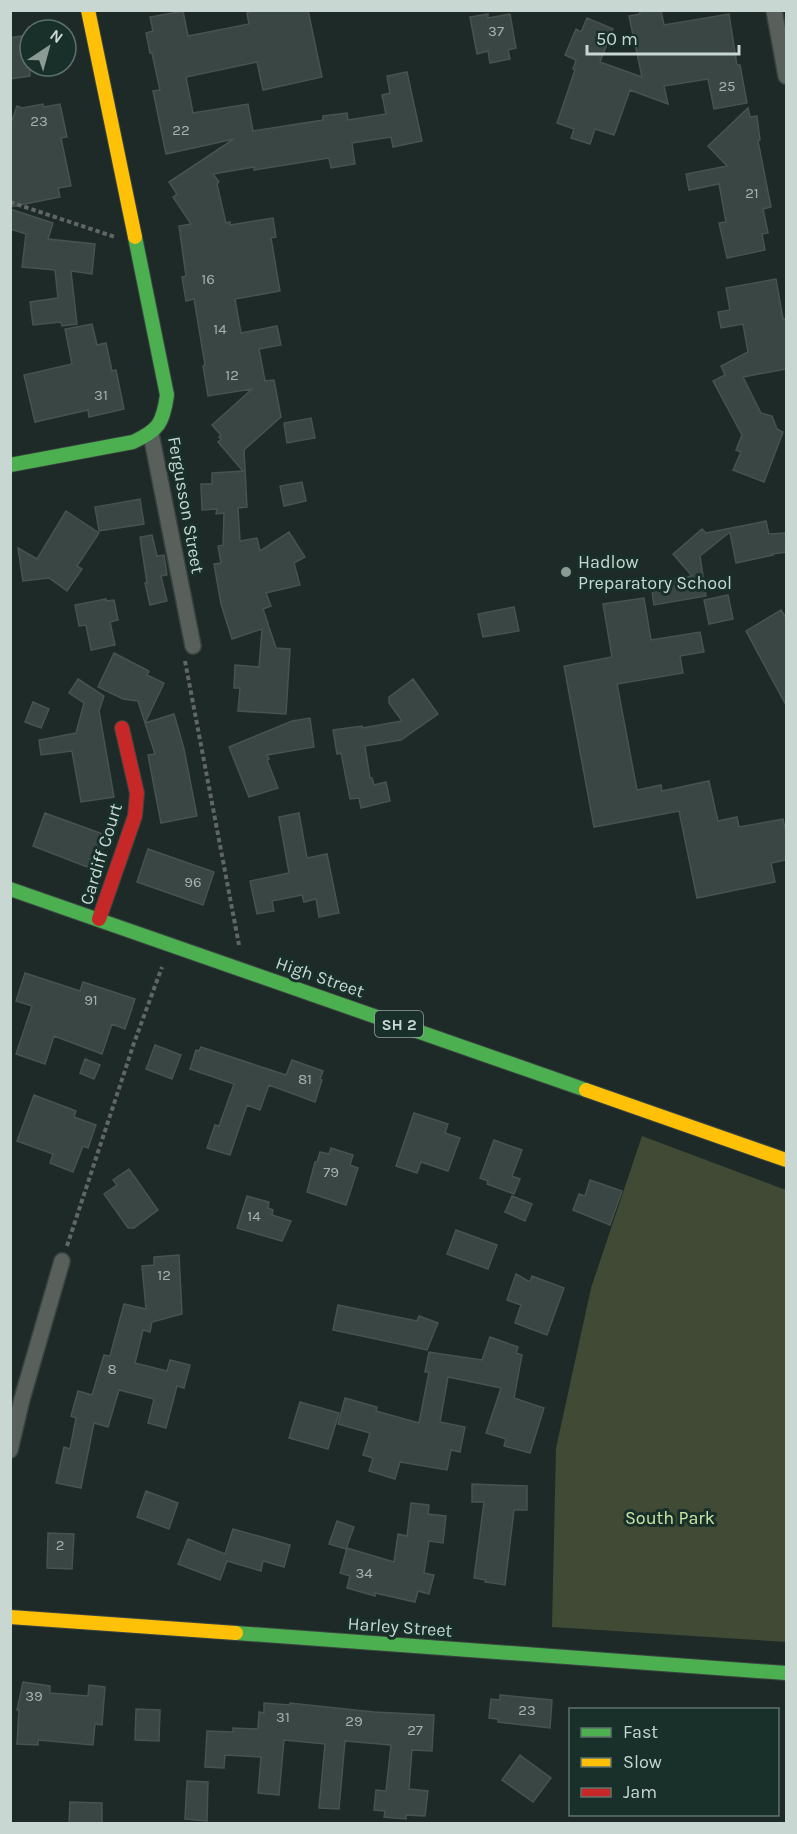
<svg xmlns="http://www.w3.org/2000/svg" width="797" height="1834" font-family="Karla,sans-serif">
<rect width="100%" height="100%" fill="#1e2a27"/>
<path fill="#404a35" d="M 642,1136 L 786,1190 L 786,1642 L 552,1627 L 556,1448 L 591,1288 Z"/>
<path fill="#3a4644" stroke="#475251" stroke-width="1.5" d="M 257,10 L 308,10 L 322,77 L 263,90 L 257,62 L 186,77 L 193,113 L 248,104 L 253,131 L 323,120 L 323,116 L 347,113 L 348,120 L 386,114 L 382,95 L 390,93 L 387,76 L 407,72 L 422,141 L 393,147 L 391,137 L 352,143 L 355,164 L 331,168 L 329,158 L 254,170 L 254,167 L 213,174 L 219,182 L 217,184 L 226,223 L 230,222 L 230,225 L 273,218 L 276,237 L 271,238 L 280,291 L 235,299 L 241,333 L 277,326 L 281,345 L 259,349 L 265,381 L 274,380 L 281,417 L 244,450 L 247,507 L 238,508 L 240,541 L 257,538 L 260,551 L 289,532 L 305,557 L 294,563 L 300,585 L 266,593 L 271,606 L 263,609 L 276,648 L 290,649 L 286,714 L 238,711 L 240,688 L 234,688 L 235,665 L 259,667 L 262,629 L 232,639 L 221,604 L 214,564 L 221,563 L 218,546 L 223,545 L 224,513 L 216,514 L 217,509 L 202,510 L 201,484 L 212,484 L 212,473 L 243,471 L 218,442 L 221,439 L 219,437 L 221,435 L 212,425 L 252,389 L 208,396 L 203,366 L 205,365 L 194,299 L 186,301 L 182,277 L 186,276 L 179,226 L 191,224 L 173,197 L 177,194 L 169,182 L 234,139 L 166,154 L 153,91 L 160,90 L 152,53 L 150,53 L 146,33 L 153,31 L 150,17 L 183,11 L 188,36 L 249,24 L 247,13 Z
M 639,10 L 661,10 L 664,25 L 729,14 L 737,65 L 740,65 L 747,103 L 714,109 L 708,79 L 664,86 L 668,104 L 630,90 L 614,135 L 595,129 L 590,144 L 571,138 L 574,129 L 557,123 L 575,70 L 573,69 L 576,60 L 565,55 L 576,29 L 581,32 L 587,18 L 613,29 L 600,62 L 642,77 L 629,16 L 640,14 Z
M 488,14 L 488,18 L 510,14 L 516,48 L 508,50 L 510,59 L 490,63 L 488,51 L 477,54 L 470,17 Z
M 28,35 L 30,76 L 10,79 L 10,38 Z
M 43,104 L 44,107 L 60,104 L 67,137 L 61,138 L 71,186 L 58,188 L 60,197 L 10,207 L 10,126 L 17,106 L 22,108 Z
M 748,108 L 750,117 L 757,116 L 760,140 L 758,141 L 771,207 L 763,209 L 768,233 L 762,234 L 765,250 L 727,258 L 719,223 L 726,222 L 719,184 L 689,190 L 686,174 L 727,166 L 708,146 Z
M 10,209 L 53,223 L 48,239 L 95,244 L 92,274 L 71,271 L 77,324 L 62,326 L 61,322 L 33,325 L 30,302 L 58,298 L 55,270 L 22,267 L 26,234 L 10,229 Z
M 776,279 L 783,319 L 786,319 L 786,369 L 743,377 L 761,413 L 772,416 L 777,429 L 783,432 L 764,482 L 733,470 L 741,452 L 736,450 L 742,435 L 713,381 L 725,375 L 721,366 L 748,352 L 743,324 L 721,328 L 718,312 L 730,310 L 726,288 Z
M 92,324 L 97,345 L 106,343 L 112,371 L 116,370 L 124,409 L 89,417 L 88,410 L 35,422 L 24,375 L 72,364 L 65,329 Z
M 311,418 L 315,438 L 287,443 L 284,423 Z
M 302,482 L 306,501 L 284,506 L 280,486 Z
M 140,499 L 144,524 L 99,531 L 95,507 Z
M 66,511 L 99,533 L 77,566 L 82,569 L 67,591 L 49,578 L 23,581 L 18,548 L 37,559 Z
M 766,521 L 769,534 L 786,533 L 786,552 L 772,554 L 773,555 L 736,563 L 730,532 L 700,556 L 706,596 L 654,605 L 651,583 L 692,576 L 673,554 L 702,529 L 706,533 Z
M 152,535 L 157,556 L 164,555 L 167,575 L 161,576 L 167,601 L 150,605 L 145,583 L 147,583 L 140,537 Z
M 728,595 L 733,619 L 709,624 L 704,600 Z
M 644,598 L 651,640 L 700,632 L 704,652 L 680,656 L 683,673 L 617,684 L 637,790 L 661,785 L 662,791 L 709,781 L 718,821 L 737,817 L 739,827 L 783,819 L 786,833 L 786,860 L 771,863 L 775,882 L 697,898 L 679,811 L 594,827 L 564,666 L 612,657 L 603,604 Z
M 106,599 L 106,601 L 114,600 L 118,620 L 110,622 L 115,645 L 91,650 L 86,625 L 79,626 L 75,605 Z
M 514,607 L 519,631 L 483,637 L 478,614 Z
M 781,610 L 786,618 L 786,705 L 746,631 Z
M 114,653 L 149,671 L 147,675 L 164,683 L 145,723 L 138,701 L 123,699 L 98,687 Z
M 78,679 L 104,696 L 99,711 L 114,797 L 81,802 L 72,751 L 41,755 L 39,740 L 76,733 L 84,703 L 69,693 Z
M 413,679 L 438,714 L 401,740 L 365,746 L 370,778 L 372,778 L 374,785 L 386,782 L 390,801 L 361,808 L 359,798 L 350,799 L 341,753 L 337,754 L 333,730 L 362,726 L 362,728 L 402,721 L 389,703 L 389,697 Z
M 33,702 L 49,709 L 41,728 L 25,722 Z
M 174,714 L 184,749 L 197,816 L 161,823 L 148,755 L 155,754 L 145,723 Z
M 310,718 L 314,747 L 267,755 L 269,759 L 267,760 L 278,788 L 249,797 L 229,747 L 292,721 Z
M 45,813 L 108,836 L 95,870 L 33,846 Z
M 299,813 L 307,858 L 327,854 L 339,913 L 319,917 L 316,899 L 304,902 L 302,895 L 272,901 L 274,911 L 257,914 L 250,881 L 289,873 L 279,817 Z
M 148,849 L 214,872 L 203,905 L 137,882 Z
M 25,973 L 80,991 L 83,982 L 135,999 L 125,1029 L 112,1024 L 102,1054 L 54,1036 L 45,1064 L 16,1054 L 32,1006 L 16,1001 Z
M 155,1045 L 181,1055 L 172,1079 L 146,1069 Z
M 201,1047 L 286,1075 L 292,1060 L 323,1071 L 320,1079 L 322,1080 L 315,1102 L 269,1085 L 260,1110 L 247,1105 L 230,1155 L 207,1148 L 215,1125 L 219,1126 L 234,1084 L 190,1069 L 196,1050 L 199,1051 Z
M 85,1059 L 100,1065 L 94,1079 L 80,1073 Z
M 34,1095 L 76,1111 L 74,1117 L 96,1125 L 88,1148 L 83,1146 L 73,1172 L 50,1163 L 53,1154 L 17,1141 Z
M 414,1113 L 448,1124 L 445,1133 L 460,1138 L 448,1171 L 421,1162 L 417,1173 L 396,1166 Z
M 494,1140 L 522,1150 L 512,1176 L 520,1179 L 514,1194 L 487,1184 L 488,1181 L 480,1178 Z
M 331,1148 L 353,1155 L 350,1165 L 358,1168 L 346,1205 L 307,1192 L 315,1162 L 317,1162 L 320,1152 L 329,1154 Z
M 129,1169 L 158,1210 L 134,1228 L 128,1228 L 104,1194 L 117,1185 L 113,1180 Z
M 590,1180 L 622,1191 L 610,1225 L 573,1210 L 579,1194 L 585,1196 Z
M 247,1196 L 269,1202 L 268,1208 L 273,1210 L 272,1215 L 291,1221 L 282,1241 L 237,1228 Z
M 512,1196 L 532,1204 L 525,1221 L 505,1212 Z
M 456,1230 L 497,1245 L 488,1269 L 447,1254 Z
M 179,1255 L 182,1314 L 152,1322 L 150,1332 L 143,1330 L 135,1363 L 167,1371 L 170,1360 L 190,1365 L 184,1388 L 177,1386 L 166,1428 L 148,1423 L 154,1399 L 119,1390 L 108,1427 L 94,1423 L 81,1488 L 56,1483 L 64,1447 L 70,1449 L 76,1418 L 71,1416 L 78,1391 L 92,1395 L 104,1355 L 110,1356 L 124,1304 L 146,1309 L 142,1266 L 154,1265 L 154,1257 Z
M 516,1274 L 530,1282 L 532,1276 L 564,1288 L 547,1335 L 515,1323 L 521,1305 L 507,1300 Z
M 338,1305 L 417,1321 L 419,1316 L 438,1323 L 427,1350 L 333,1330 Z
M 490,1337 L 518,1347 L 516,1353 L 522,1355 L 514,1398 L 544,1408 L 530,1453 L 504,1446 L 506,1439 L 486,1433 L 501,1388 L 448,1377 L 440,1422 L 465,1427 L 460,1452 L 451,1450 L 447,1470 L 400,1462 L 395,1479 L 369,1471 L 373,1458 L 363,1455 L 370,1433 L 338,1424 L 345,1398 L 377,1407 L 376,1411 L 419,1423 L 429,1372 L 425,1372 L 429,1352 L 482,1360 Z
M 300,1402 L 339,1413 L 328,1449 L 289,1438 Z
M 472,1484 L 527,1486 L 527,1510 L 514,1510 L 505,1585 L 485,1582 L 486,1580 L 474,1578 L 484,1502 L 472,1502 Z
M 146,1491 L 178,1503 L 169,1529 L 137,1517 Z
M 411,1503 L 429,1505 L 428,1514 L 446,1516 L 443,1543 L 429,1541 L 424,1573 L 434,1575 L 429,1594 L 418,1591 L 415,1602 L 375,1593 L 375,1596 L 347,1588 L 350,1576 L 340,1573 L 347,1548 L 394,1562 L 398,1534 L 407,1536 Z
M 337,1521 L 354,1527 L 346,1549 L 329,1544 Z
M 233,1529 L 290,1545 L 284,1567 L 263,1561 L 261,1571 L 227,1561 L 220,1580 L 178,1564 L 188,1539 L 225,1554 Z
M 48,1533 L 74,1534 L 72,1569 L 47,1568 Z
M 23,1682 L 50,1686 L 50,1693 L 88,1696 L 89,1685 L 105,1687 L 102,1725 L 95,1724 L 93,1745 L 38,1740 L 38,1745 L 17,1744 L 19,1710 L 17,1710 Z
M 500,1695 L 552,1700 L 550,1728 L 498,1722 L 498,1719 L 489,1718 L 491,1699 L 500,1700 Z
M 264,1703 L 290,1705 L 290,1703 L 374,1712 L 434,1715 L 432,1751 L 412,1750 L 409,1789 L 428,1791 L 425,1816 L 406,1815 L 406,1819 L 384,1817 L 385,1811 L 374,1810 L 376,1790 L 386,1791 L 391,1745 L 345,1741 L 339,1809 L 319,1808 L 325,1744 L 284,1740 L 279,1795 L 258,1793 L 261,1757 L 225,1755 L 224,1768 L 205,1767 L 207,1731 L 233,1732 L 233,1728 L 258,1729 L 259,1712 L 264,1713 Z
M 136,1709 L 160,1710 L 159,1741 L 135,1740 Z
M 520,1755 L 551,1778 L 533,1802 L 502,1780 Z
M 187,1781 L 208,1782 L 207,1821 L 185,1819 Z
M 70,1802 L 102,1803 L 102,1824 L 69,1824 Z"/>
<g fill="none" stroke-linecap="round" stroke-linejoin="round">
<g stroke="#3a4542" stroke-width="18">
<path id="street" d="M 774,10 L 786,76
M 151,434 L 193,646
M 10,1450 L 22,1399 L 62,1261"/>
</g>
<g stroke="#3a4542" stroke-width="16">
<path id="fast" d="M 10,465 L 133,442 C 159,430 163,423 167,395 L 135,237
M 10,889 L 586,1090
M 236,1633 L 786,1673"/>
</g>
<g stroke="#3a4542" stroke-width="16">
<path id="slow" d="M 88,10 L 135,237
M 586,1090 L 786,1160
M 10,1617 L 236,1633"/>
</g>
<g stroke="#3a4542" stroke-width="16">
<path id="jam" d="M 99,919 L 135,816 L 137,793 L 122,728"/>
</g>
<path stroke="#5f6663" stroke-width="4" stroke-dasharray="4.5 3" stroke-linecap="butt" d="M 10,202 L 115,237
M 185,661 L 239,945
M 67,1246 L 134,1043 L 162,967"/>
<use href="#street" stroke="#59605c" stroke-width="15"/>
<use href="#fast" stroke="#4caf50" stroke-width="14"/>
<use href="#slow" stroke="#ffc107" stroke-width="14"/>
<use href="#jam" stroke="#c62828" stroke-width="14"/>
</g>
<circle fill="#8c9a96" stroke="#183029" stroke-width="2" cx="566" cy="572" r="6"/>
<g text-anchor="middle" dominant-baseline="central" stroke-width="6" stroke-linejoin="round" paint-order="stroke">
<g font-size="15" fill="#a4b3ae">
<text x="496" y="31">37</text>
<text x="727" y="86">25</text>
<text x="39" y="121">23</text>
<text x="181" y="130">22</text>
<text x="752" y="193">21</text>
<text x="208" y="279">16</text>
<text x="220" y="329">14</text>
<text x="232" y="375">12</text>
<text x="101" y="395">31</text>
<text x="193" y="882">96</text>
<text x="91" y="1000">91</text>
<text x="305" y="1079">81</text>
<text x="331" y="1172">79</text>
<text x="254" y="1216">14</text>
<text x="164" y="1275">12</text>
<text x="112" y="1369">8</text>
<text x="60" y="1545">2</text>
<text x="364" y="1573">34</text>
<text x="34" y="1696">39</text>
<text x="527" y="1710">23</text>
<text x="283" y="1717">31</text>
<text x="354" y="1721">29</text>
<text x="415" y="1730">27</text>
</g>
<rect fill="#183029" stroke="#93a59f" stroke-width="1.5" x="375" y="1011" width="48" height="26" rx="4.5"/>
<g font-size="16" font-weight="bold" fill="#c8d7d2">
<text x="399" y="1024">SH 2</text>
</g>
<g font-size="18" fill="#c8d7d2" stroke="#183029">
<text transform="translate(186 505) rotate(80)">Fergusson Street</text>
<text transform="translate(101 854) rotate(-73)">Cardiff Court</text>
<text transform="translate(320 977) rotate(19)">High Street</text>
<text transform="translate(400 1627) rotate(4)">Harley Street</text>
</g>
<g font-size="18" fill="#c8d7d2" stroke="#183029" text-anchor="start">
<text x="578" y="562">Hadlow<tspan x="578" dy="21">Preparatory School</tspan></text>
</g>
<g font-size="18" fill="#cbe7a6" stroke="#183029">
<text x="670" y="1518">South Park</text>
</g>
</g>
<rect width="797" height="1834" fill="none" stroke="#c8d7d2" stroke-width="24"/>
<rect x="569" y="1708" width="210" height="108" fill="#183029" stroke="#5e736d" stroke-width="1.5"/>
<rect x="581" y="1728" width="30" height="9" fill="#4caf50" stroke="#5e736d" stroke-width="1.5"/>
<text x="623" y="1738" font-size="18" fill="#c8d7d2">Fast</text>
<rect x="581" y="1758" width="30" height="9" fill="#ffc107" stroke="#5e736d" stroke-width="1.5"/>
<text x="623" y="1768" font-size="18" fill="#c8d7d2">Slow</text>
<rect x="581" y="1788" width="30" height="9" fill="#c62828" stroke="#5e736d" stroke-width="1.5"/>
<text x="623" y="1798" font-size="18" fill="#c8d7d2">Jam</text>
<g transform="translate(48 48) rotate(36)"><circle r="28" fill="#183029" stroke="#5e736d" stroke-width="1.5"/>
<path d="M0-4.5L10 22L0 15L-10 22Z" fill="#8c9a96"/>
<text y="-9" font-size="16" font-weight="bold" text-anchor="middle" fill="#c8d7d2">N</text>
</g>
<path d="M587 45v9h152v-9" fill="none" stroke="#c8d7d2" stroke-width="3"/>
<text x="596" y="45" font-size="18" fill="#c8d7d2" stroke="#183029" stroke-width="4.5" paint-order="stroke">50 m</text>
</svg>
